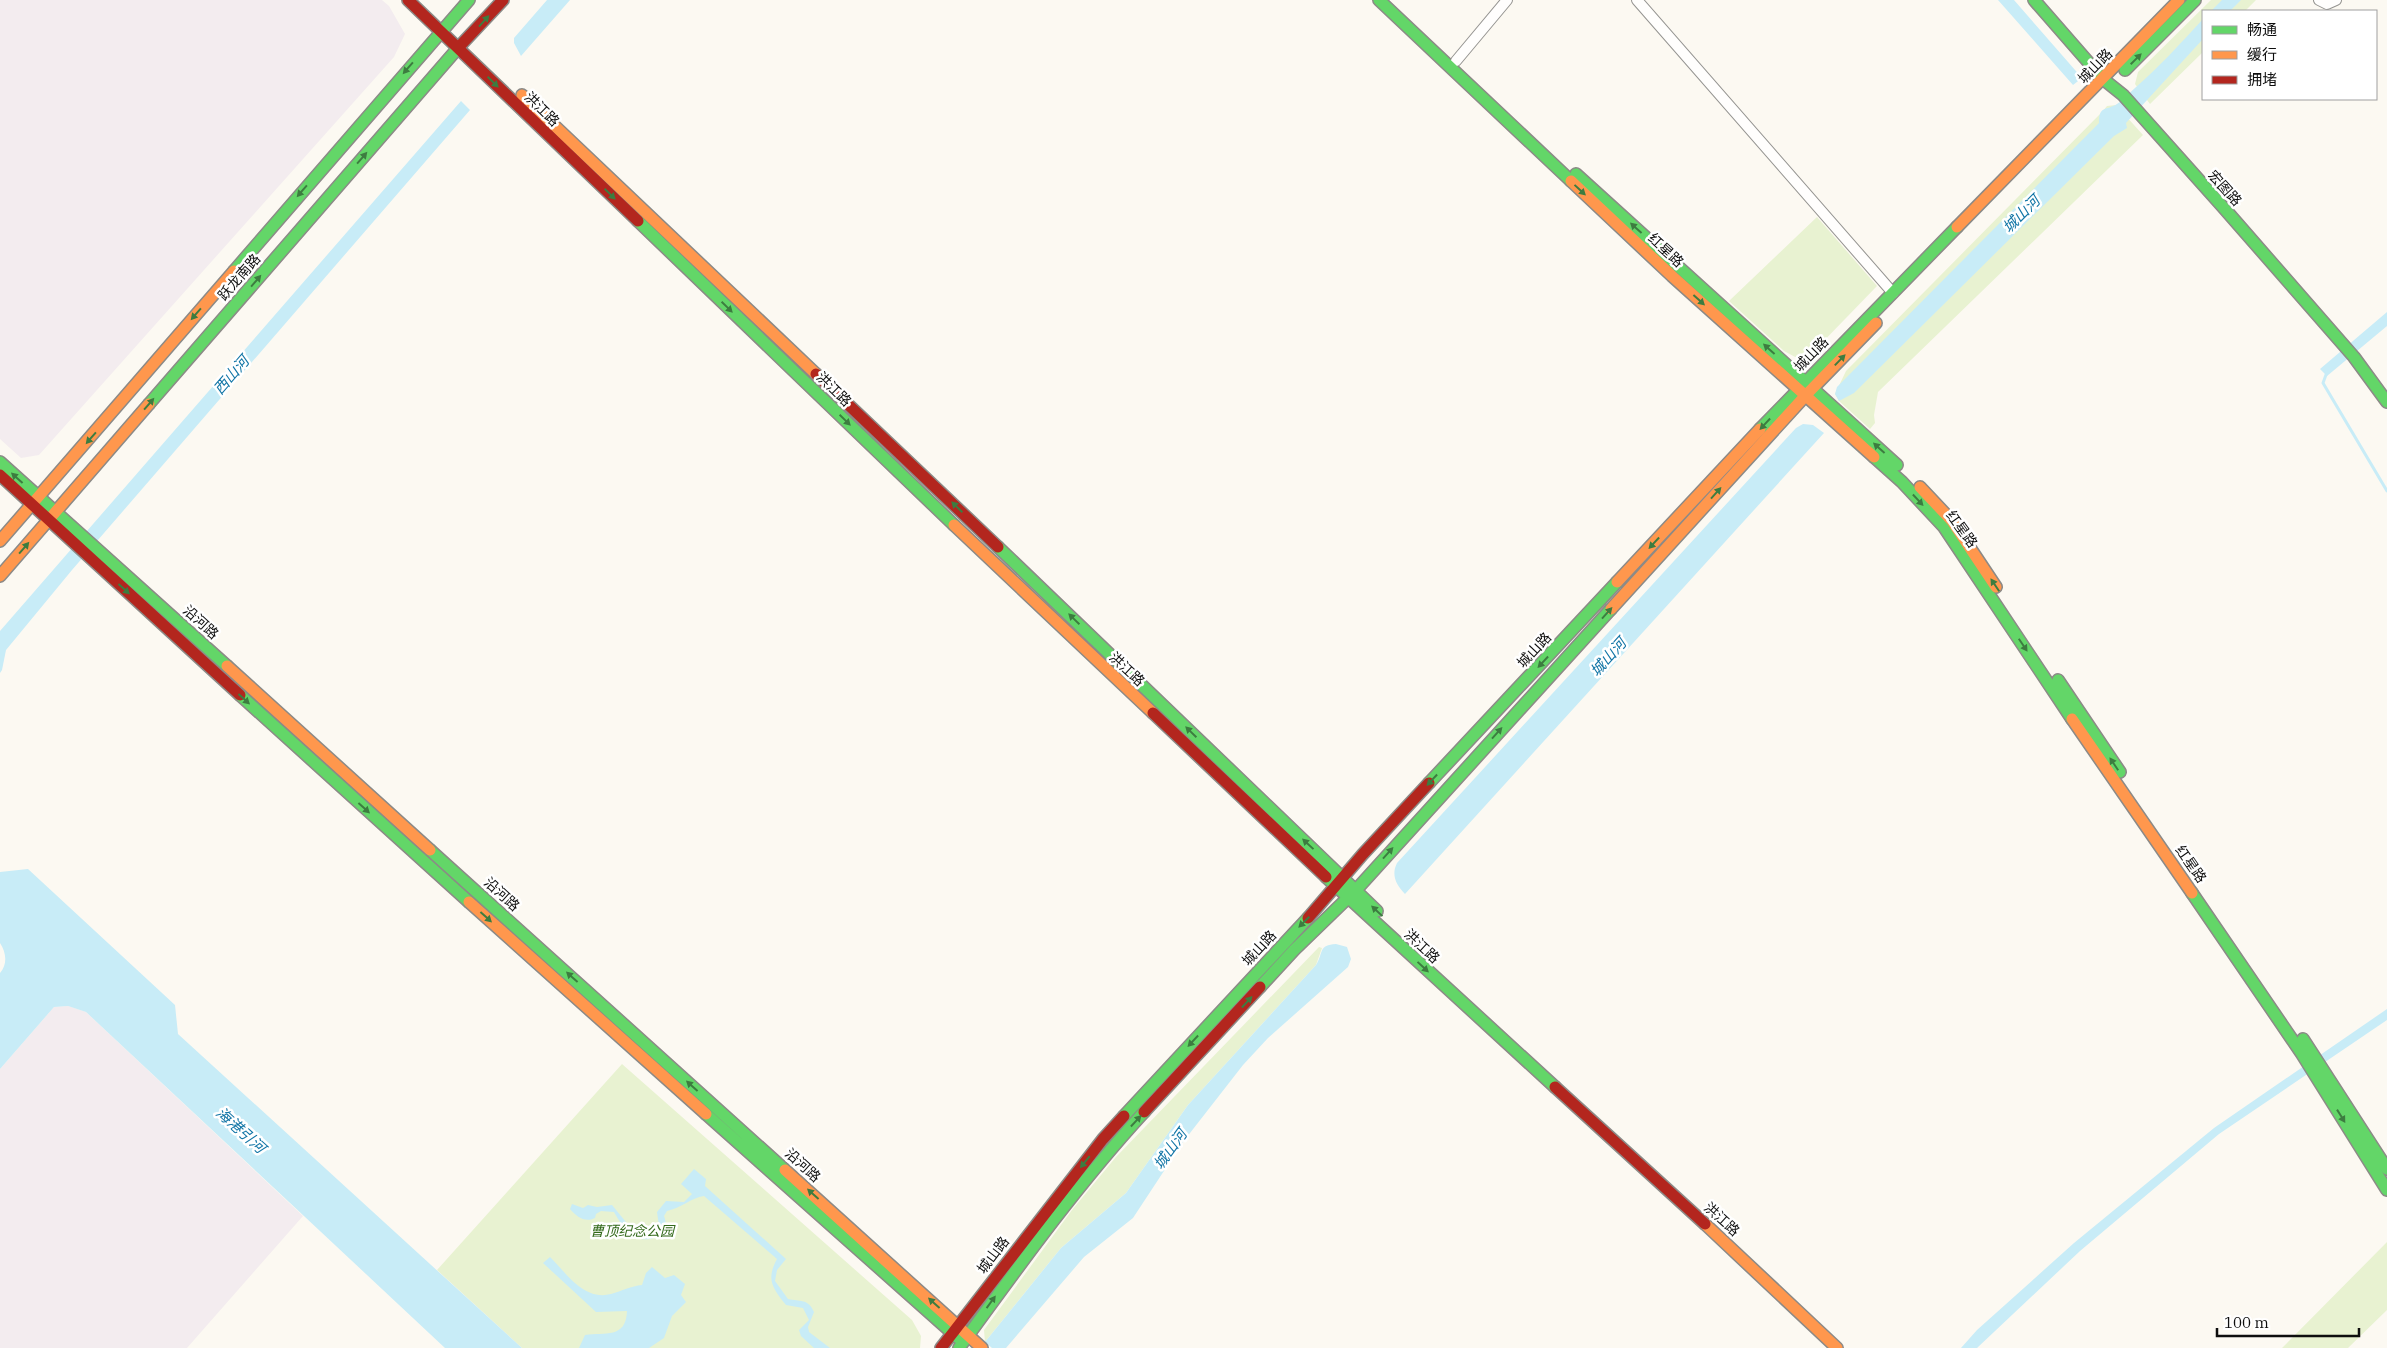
<svg xmlns="http://www.w3.org/2000/svg" width="2387" height="1348" font-family="'IBM Plex Serif','Noto Sans SC',serif">
<rect width="100%" height="100%" fill="#fcf9f2"/>
<path fill="#f3ecef" d="M 0,0 L 382,0 L 389,6 L 405,34 L 394,57 L 39,455 L 21,458 L 0,439 Z
M 68,1006 L 86,1012 L 303,1216 L 187,1348 L 0,1348 L 0,1069 L 54,1007 Z"/>
<path fill="#e8f2d1" d="M 2211,0 L 2256,0 L 2245,11 L 2203,11 L 2203,52 L 2150,104 L 2135,84 L 2138,72 Z
M 2116,105 L 2143,135 L 1878,392 L 1874,415 L 1875,423 L 1870,429 L 1839,401 L 1835,394 L 1846,371 L 2103,111 L 2107,106 Z
M 1817,217 L 1877,286 L 1815,350 L 1797,358 L 1784,351 L 1729,301 Z
M 1319,947 L 1322,948 L 1316,965 L 1188,1105 L 1126,1193 L 1061,1248 L 985,1342 L 984,1330 L 1072,1210 L 1116,1157 Z
M 622,1064 L 912,1320 L 921,1336 L 920,1348 L 522,1348 L 437,1270 Z
M 2387,1242 L 2387,1310 L 2348,1348 L 2282,1348 Z"/>
<path fill="#c8ecf7" d="M 547,0 L 570,0 L 521,56 L 514,43 L 514,38 Z
M 1998,0 L 2014,0 L 2082,78 L 2073,85 Z
M 2222,0 L 2241,0 L 2230,11 L 2211,11 Z
M 2203,19 L 2203,39 L 2126,123 L 2127,128 L 2114,136 L 1854,393 L 1839,401 L 1835,394 L 1837,387 L 2099,123 C 2099,105 2106,111 2117,104 C 2124,100 2129,93 2135,88 C 2159,67 2181,43 2203,19 Z
M 461,101 L 470,110 L 72,570 L 6,650 L 2,670 L 0,673 L 0,631 Z
M 2387,312 L 2387,326 L 2327,376 L 2320,369 Z
M 1803,424 L 1813,425 L 1824,433 L 1405,894 C 1396,885 1391,875 1397,863 L 1796,428 Z
M 28,869 L 175,1005 L 178,1034 L 522,1348 L 445,1348 L 86,1012 L 68,1006 L 54,1007 L 0,1069 L 0,973 C 8,964 6,952 0,943 L 0,872 Z
M 1336,944 L 1347,947 L 1351,959 L 1348,967 L 1268,1038 L 1243,1065 L 1183,1142 L 1133,1218 L 1084,1257 L 1006,1348 L 992,1348 L 985,1342 L 1061,1248 L 1126,1193 L 1188,1105 L 1316,965 C 1324,952 1318,945 1336,944 Z
M 2387,1009 L 2387,1020 L 2219,1134 L 2080,1251 L 1977,1348 L 1961,1348 L 1977,1330 L 2074,1243 L 2214,1128 Z
M 694,1169 L 706,1179 L 705,1186 L 786,1259 L 777,1270 L 775,1281 L 788,1299 C 800,1302 808,1298 814,1312 L 808,1327 L 809,1332 L 830,1348 L 814,1348 L 801,1336 L 799,1330 L 809,1320 L 803,1308 L 786,1305 C 772,1288 766,1279 777,1259 L 704,1196 C 691,1198 681,1208 667,1211 L 664,1216 C 672,1235 649,1244 634,1237 C 627,1234 618,1219 614,1212 L 601,1211 L 596,1214 L 595,1218 C 585,1223 577,1217 570,1209 L 572,1204 L 583,1208 L 588,1205 L 597,1207 L 612,1205 L 630,1227 L 639,1224 L 643,1228 L 654,1231 L 659,1226 L 657,1212 L 666,1201 L 684,1202 L 692,1194 L 681,1184 Z
M 550,1257 C 567,1274 584,1301 611,1294 C 622,1291 631,1286 642,1285 L 646,1273 L 652,1267 L 665,1278 L 674,1275 L 685,1284 L 681,1295 L 686,1302 L 672,1316 L 664,1338 L 649,1348 L 579,1348 L 585,1335 C 605,1332 626,1339 627,1311 L 596,1312 L 543,1263 Z"/>
<g fill="none" stroke-linecap="round" stroke-linejoin="round">
<path stroke="#c8ecf7" stroke-width="3" d="M 2327,372 L 2323,383 L 2387,491"/>
<g stroke="#959491" stroke-width="12">
<path id="street" d="M 1637,0 L 1893,293
M 2319,0 L 2327,4 L 2336,0
M 1456,61 L 1507,0"/>
</g>
<g stroke="#8c8a87" stroke-width="14">
<path id="fast" d="M 1379,0 L 1571,181
M 2034,0 L 2103,79 L 2123,95 L 2223,207 L 2354,357 L 2387,402
M 2125,70 L 2195,0
M 1576,174 L 1897,465
M 638,221 L 954,525
M 234,271 L 469,0
M 149,404 L 458,48
M 1760,429 L 1957,227
M 1874,457 L 1902,482 L 1944,527 L 2072,719
M 0,462 L 227,666
M 998,547 L 1377,911
M 2058,680 L 2120,772
M 240,695 L 469,902
M 1429,783 L 1617,582
M 430,850 L 785,1170
M 1326,877 L 1555,1087
M 2192,893 L 2302,1054 L 2387,1190
M 1260,987 L 1294,950 L 1356,890 L 1611,609
M 2303,1039 L 2387,1169
M 706,1114 L 958,1338
M 1124,1116 L 1308,918
M 959,1348 C 1018,1267 1076,1186 1144,1112"/>
</g>
<g stroke="#8c8a87" stroke-width="14">
<path id="slow" d="M 522,95 L 816,374
M 1571,181 L 1672,276 L 1874,457
M 1957,227 L 2179,0
M 1920,487 L 1952,521 L 1996,587
M 954,525 L 1153,713
M 0,541 L 234,271
M 0,576 L 149,404
M 1617,582 L 1760,429
M 1611,609 L 1806,395 L 1876,323
M 227,666 L 430,850
M 2072,719 L 2192,893
M 469,902 L 706,1114
M 785,1170 L 982,1348
M 1705,1224 L 1837,1348"/>
</g>
<g stroke="#8c8a87" stroke-width="14">
<path id="jam" d="M 408,0 L 638,221
M 458,48 L 503,0
M 816,374 L 998,547
M 0,475 L 240,695
M 1153,713 L 1326,877
M 1308,918 L 1363,854 L 1429,783
M 1555,1087 L 1705,1224
M 1144,1112 L 1260,987
M 941,1348 L 1103,1139 L 1124,1116"/>
</g>
<use href="#street" stroke="#fffefd" stroke-width="10"/>
<use href="#fast" stroke="#63d668" stroke-width="11"/>
<use href="#slow" stroke="#ff974d" stroke-width="11"/>
<use href="#jam" stroke="#b3261e" stroke-width="11"/>
</g>
<defs><path id="oneway-solid" d="M-6-.8H1V-3.2L6.5 0L1 3.2V.8H-6Z" transform="scale(1.25)"/></defs>
<g fill="#3d7c40">
<use href="#oneway-solid" transform="translate(484 21) rotate(-48)"/>
<use href="#oneway-solid" transform="translate(2136 59) rotate(-45)"/>
<use href="#oneway-solid" transform="translate(408 68) rotate(131)"/>
<use href="#oneway-solid" transform="translate(493 82) rotate(44)"/>
<use href="#oneway-solid" transform="translate(362 158) rotate(-49)"/>
<use href="#oneway-solid" transform="translate(1580 190) rotate(43)"/>
<use href="#oneway-solid" transform="translate(302 191) rotate(131)"/>
<use href="#oneway-solid" transform="translate(610 194) rotate(44)"/>
<use href="#oneway-solid" transform="translate(1636 228) rotate(-138)"/>
<use href="#oneway-solid" transform="translate(256 281) rotate(-49)"/>
<use href="#oneway-solid" transform="translate(1699 300) rotate(42)"/>
<use href="#oneway-solid" transform="translate(727 307) rotate(44)"/>
<use href="#oneway-solid" transform="translate(196 314) rotate(131)"/>
<use href="#oneway-solid" transform="translate(1769 349) rotate(-138)"/>
<use href="#oneway-solid" transform="translate(1840 360) rotate(-46)"/>
<use href="#oneway-solid" transform="translate(149 404) rotate(-49)"/>
<use href="#oneway-solid" transform="translate(845 420) rotate(44)"/>
<use href="#oneway-solid" transform="translate(1765 424) rotate(133)"/>
<use href="#oneway-solid" transform="translate(91 438) rotate(131)"/>
<use href="#oneway-solid" transform="translate(1879 448) rotate(-138)"/>
<use href="#oneway-solid" transform="translate(17 478) rotate(-138)"/>
<use href="#oneway-solid" transform="translate(1716 493) rotate(-48)"/>
<use href="#oneway-solid" transform="translate(1918 500) rotate(47)"/>
<use href="#oneway-solid" transform="translate(957 507) rotate(-136)"/>
<use href="#oneway-solid" transform="translate(1654 543) rotate(133)"/>
<use href="#oneway-solid" transform="translate(24 548) rotate(-49)"/>
<use href="#oneway-solid" transform="translate(1995 585) rotate(-124)"/>
<use href="#oneway-solid" transform="translate(124 589) rotate(42)"/>
<use href="#oneway-solid" transform="translate(1607 613) rotate(-48)"/>
<use href="#oneway-solid" transform="translate(1074 619) rotate(-136)"/>
<use href="#oneway-solid" transform="translate(2023 645) rotate(56)"/>
<use href="#oneway-solid" transform="translate(1543 662) rotate(133)"/>
<use href="#oneway-solid" transform="translate(244 699) rotate(42)"/>
<use href="#oneway-solid" transform="translate(1191 732) rotate(-136)"/>
<use href="#oneway-solid" transform="translate(1497 733) rotate(-48)"/>
<use href="#oneway-solid" transform="translate(2114 764) rotate(-124)"/>
<use href="#oneway-solid" transform="translate(1432 780) rotate(133)"/>
<use href="#oneway-solid" transform="translate(364 808) rotate(42)"/>
<use href="#oneway-solid" transform="translate(1308 844) rotate(-137)"/>
<use href="#oneway-solid" transform="translate(1388 853) rotate(-48)"/>
<use href="#oneway-solid" transform="translate(1377 911) rotate(-137)"/>
<use href="#oneway-solid" transform="translate(486 917) rotate(42)"/>
<use href="#oneway-solid" transform="translate(1304 922) rotate(135)"/>
<use href="#oneway-solid" transform="translate(1423 967) rotate(43)"/>
<use href="#oneway-solid" transform="translate(572 977) rotate(-138)"/>
<use href="#oneway-solid" transform="translate(1247 1002) rotate(-47)"/>
<use href="#oneway-solid" transform="translate(1193 1041) rotate(133)"/>
<use href="#oneway-solid" transform="translate(692 1086) rotate(-138)"/>
<use href="#oneway-solid" transform="translate(2341 1116) rotate(58)"/>
<use href="#oneway-solid" transform="translate(1136 1121) rotate(-47)"/>
<use href="#oneway-solid" transform="translate(1085 1162) rotate(129)"/>
<use href="#oneway-solid" transform="translate(813 1194) rotate(-138)"/>
<use href="#oneway-solid" transform="translate(991 1302) rotate(-54)"/>
<use href="#oneway-solid" transform="translate(934 1303) rotate(-138)"/>
</g>
<g text-anchor="middle" dominant-baseline="central" stroke-width="5" stroke-linejoin="round" paint-order="stroke">
<g font-size="14" fill="#0e0e0e" stroke="#fff">
<text transform="translate(2095 66) rotate(-46)">城山路</text>
<text transform="translate(542 109) rotate(44)">洪江路</text>
<text transform="translate(2225 188) rotate(48)">宏图路</text>
<text transform="translate(1666 250) rotate(43)">红星路</text>
<text transform="translate(239 277) rotate(-49)">跃龙南路</text>
<text transform="translate(1811 354) rotate(-46)">城山路</text>
<text transform="translate(834 389) rotate(44)">洪江路</text>
<text transform="translate(1962 529) rotate(54)">红星路</text>
<text transform="translate(201 622) rotate(42)">沿河路</text>
<text transform="translate(1534 650) rotate(-47)">城山路</text>
<text transform="translate(1127 669) rotate(43)">洪江路</text>
<text transform="translate(2191 864) rotate(55)">红星路</text>
<text transform="translate(502 894) rotate(42)">沿河路</text>
<text transform="translate(1422 946) rotate(43)">洪江路</text>
<text transform="translate(1259 948) rotate(-47)">城山路</text>
<text transform="translate(803 1165) rotate(42)">沿河路</text>
<text transform="translate(1722 1219) rotate(42)">洪江路</text>
<text transform="translate(993 1255) rotate(-53)">城山路</text>
</g>
<g font-size="14" font-style="italic" fill="#33691b" stroke="#fff">
<text x="632" y="1231">曹顶纪念公园</text>
</g>
<g font-size="15" font-style="italic" fill="#1175a6" stroke="#fff">
<text transform="translate(2021 214) rotate(-45)">城山河</text>
<text transform="translate(231 375) rotate(-49)">西山河</text>
<text transform="translate(1608 657) rotate(-48)">城山河</text>
<text transform="translate(241 1130) rotate(42)">海港引河</text>
<text transform="translate(1170 1149) rotate(-54)">城山河</text>
</g>
</g>
<rect x="2202" y="10" width="175" height="90" fill="#ffffff" stroke="#9f9f9f"/>
<rect x="2212" y="26" width="25" height="8" fill="#63d668" stroke="#9f9f9f"/>
<text x="2247" y="35" font-size="15" fill="#0e0e0e">畅通</text>
<rect x="2212" y="51" width="25" height="8" fill="#ff974d" stroke="#9f9f9f"/>
<text x="2247" y="60" font-size="15" fill="#0e0e0e">缓行</text>
<rect x="2212" y="76" width="25" height="8" fill="#b3261e" stroke="#9f9f9f"/>
<text x="2247" y="85" font-size="15" fill="#0e0e0e">拥堵</text>
<path d="M2217 1328v8h142v-8" fill="none" stroke="#0e0e0e" stroke-width="2.5"/>
<text x="2224" y="1328" font-size="15" fill="#0e0e0e" stroke="#ffffff" stroke-width="4" paint-order="stroke">100 m</text>
</svg>
